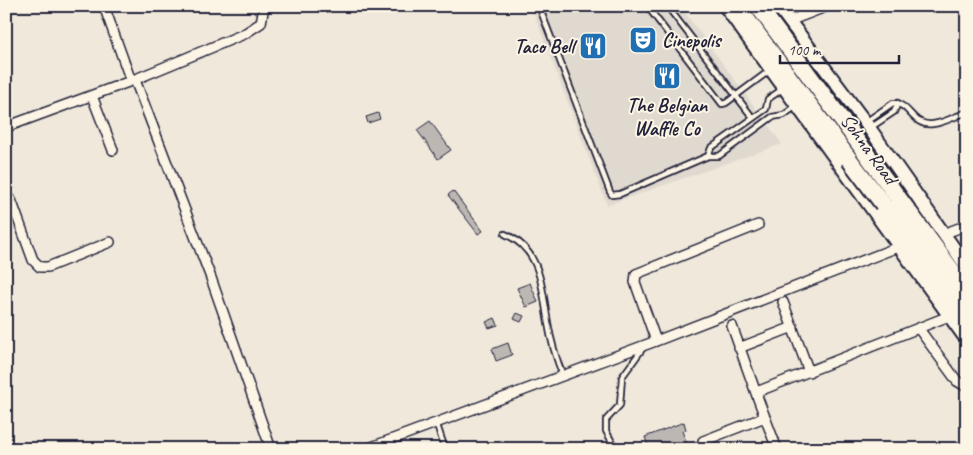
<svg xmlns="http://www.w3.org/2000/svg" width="973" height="455" font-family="Caveat,sans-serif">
<rect width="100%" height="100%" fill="#efe8db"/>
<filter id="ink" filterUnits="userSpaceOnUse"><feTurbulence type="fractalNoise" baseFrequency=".02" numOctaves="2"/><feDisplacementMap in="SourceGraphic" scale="10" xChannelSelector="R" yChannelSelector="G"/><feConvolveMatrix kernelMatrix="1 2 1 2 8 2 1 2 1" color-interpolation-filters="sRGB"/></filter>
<g filter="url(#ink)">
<path fill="#e0d9cf" d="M 531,6 L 680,6 L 782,144 L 607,205 Z"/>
<path fill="#bcb7b3" stroke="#22223b" d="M 378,113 L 380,119 L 368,123 L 366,117 Z
M 430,121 L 451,150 L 438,159 L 417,130 Z
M 453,191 L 483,231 L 478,234 L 448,195 Z
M 530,283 L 538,302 L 526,307 L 517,288 Z
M 517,313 L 524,316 L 521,322 L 514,319 Z
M 495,318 L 498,325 L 489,328 L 486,322 Z
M 508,343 L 512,355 L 496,361 L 492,349 Z
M 684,422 L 686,430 L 682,431 L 689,449 L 649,449 L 645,437 Z"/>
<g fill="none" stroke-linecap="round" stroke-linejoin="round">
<g stroke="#22223b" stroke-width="8">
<path id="lane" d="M 539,6 L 610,192 L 612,195 L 620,194 L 708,156 L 719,156 L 772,117 L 784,115 L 796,106
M 647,6 L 722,104 L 726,103 L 769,71
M 667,6 L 753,118
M 867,121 L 893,103 C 910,103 912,127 933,124 C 944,123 956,116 967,112
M 870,128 L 894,112 L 898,103
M 708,156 L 711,148 L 766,109 L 768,99 L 784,88
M 505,234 C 542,250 542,289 548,323 C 551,342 556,358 563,376
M 436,422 L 445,449
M 616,449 L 606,431 L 606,420 L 620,405 L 622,377 L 643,348"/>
</g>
<g stroke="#22223b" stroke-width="12">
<path id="street" d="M 104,6 L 131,81
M 789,21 L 828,6
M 135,80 L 211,278 L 271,449
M 92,96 L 113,150
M 6,127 L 131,81 L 244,34 L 261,23 L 264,6
M 6,199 L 11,200 L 13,205 L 33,260 L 40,267 L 48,267 L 110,242
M 943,234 L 967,225
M 783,302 L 809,372
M 732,326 L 757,396
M 919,329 L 957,381 L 967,387
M 656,341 L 635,282 L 636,274 L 758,225
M 739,348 L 793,327
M 703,441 L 765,417
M 366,449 L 656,341 L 898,247
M 777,449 L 757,396 L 759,391 L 949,316"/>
</g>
<g stroke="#22223b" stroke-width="16">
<path id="secondary" d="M 725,6 L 967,340
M 778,6 L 865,122 L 967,267"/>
</g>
<g stroke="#22223b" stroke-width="20">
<path id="highway" d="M 737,6 L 849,159
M 758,6 L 863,149
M 897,196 L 967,291
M 883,204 L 967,318"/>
</g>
<use href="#lane" stroke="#fcf5e5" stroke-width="4.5"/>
<use href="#street" stroke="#fcf5e5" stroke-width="9"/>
<use href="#secondary" stroke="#fcf5e5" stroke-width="12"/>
<use href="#highway" stroke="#fcf5e5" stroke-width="16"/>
<g stroke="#22223b" stroke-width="20" stroke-linecap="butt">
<path id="highway-bridge" d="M 863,149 L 897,196
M 849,159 L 883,204"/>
</g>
<use href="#highway-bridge" stroke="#fcf5e5" stroke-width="16"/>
</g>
</g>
<defs>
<g id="theatre-square" transform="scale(1.4375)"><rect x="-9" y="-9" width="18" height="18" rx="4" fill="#1f6fb2" stroke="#fcf5e5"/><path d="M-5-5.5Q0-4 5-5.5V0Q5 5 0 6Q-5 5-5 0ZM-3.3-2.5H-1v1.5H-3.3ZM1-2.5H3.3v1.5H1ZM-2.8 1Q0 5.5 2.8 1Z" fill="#fff"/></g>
<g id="restaurant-square" transform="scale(1.4375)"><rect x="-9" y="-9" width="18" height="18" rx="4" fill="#1f6fb2" stroke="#fcf5e5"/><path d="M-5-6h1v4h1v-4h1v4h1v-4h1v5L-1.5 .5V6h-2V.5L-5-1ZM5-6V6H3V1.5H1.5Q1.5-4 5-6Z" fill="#fff"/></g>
</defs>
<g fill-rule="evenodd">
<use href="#theatre-square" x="643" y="40"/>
<use href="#restaurant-square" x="593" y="46"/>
<use href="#restaurant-square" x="667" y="76"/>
</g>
<g text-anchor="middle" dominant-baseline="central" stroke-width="4" stroke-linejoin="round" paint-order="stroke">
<g font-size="20" font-weight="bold" fill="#22223b" stroke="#fcf5e5" text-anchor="start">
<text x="662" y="40">Cinepolis</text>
<text x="574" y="46" text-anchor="end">Taco Bell</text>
<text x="667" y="105" text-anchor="middle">The Belgian<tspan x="667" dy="23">Waffle Co</tspan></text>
</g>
<g font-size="20" fill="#22223b" stroke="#fcf5e5">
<text transform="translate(869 149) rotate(54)">Sohna Road</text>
</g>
</g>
<rect width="973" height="455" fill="none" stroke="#fcf5e5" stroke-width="25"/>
<rect x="12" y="12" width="948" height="430" fill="none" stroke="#22223b" stroke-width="2" filter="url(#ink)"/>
<path d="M780 55v8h119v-8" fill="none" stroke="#22223b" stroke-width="2.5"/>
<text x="788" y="55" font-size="15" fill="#22223b" stroke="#fcf5e5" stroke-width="4" paint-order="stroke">100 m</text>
</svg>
